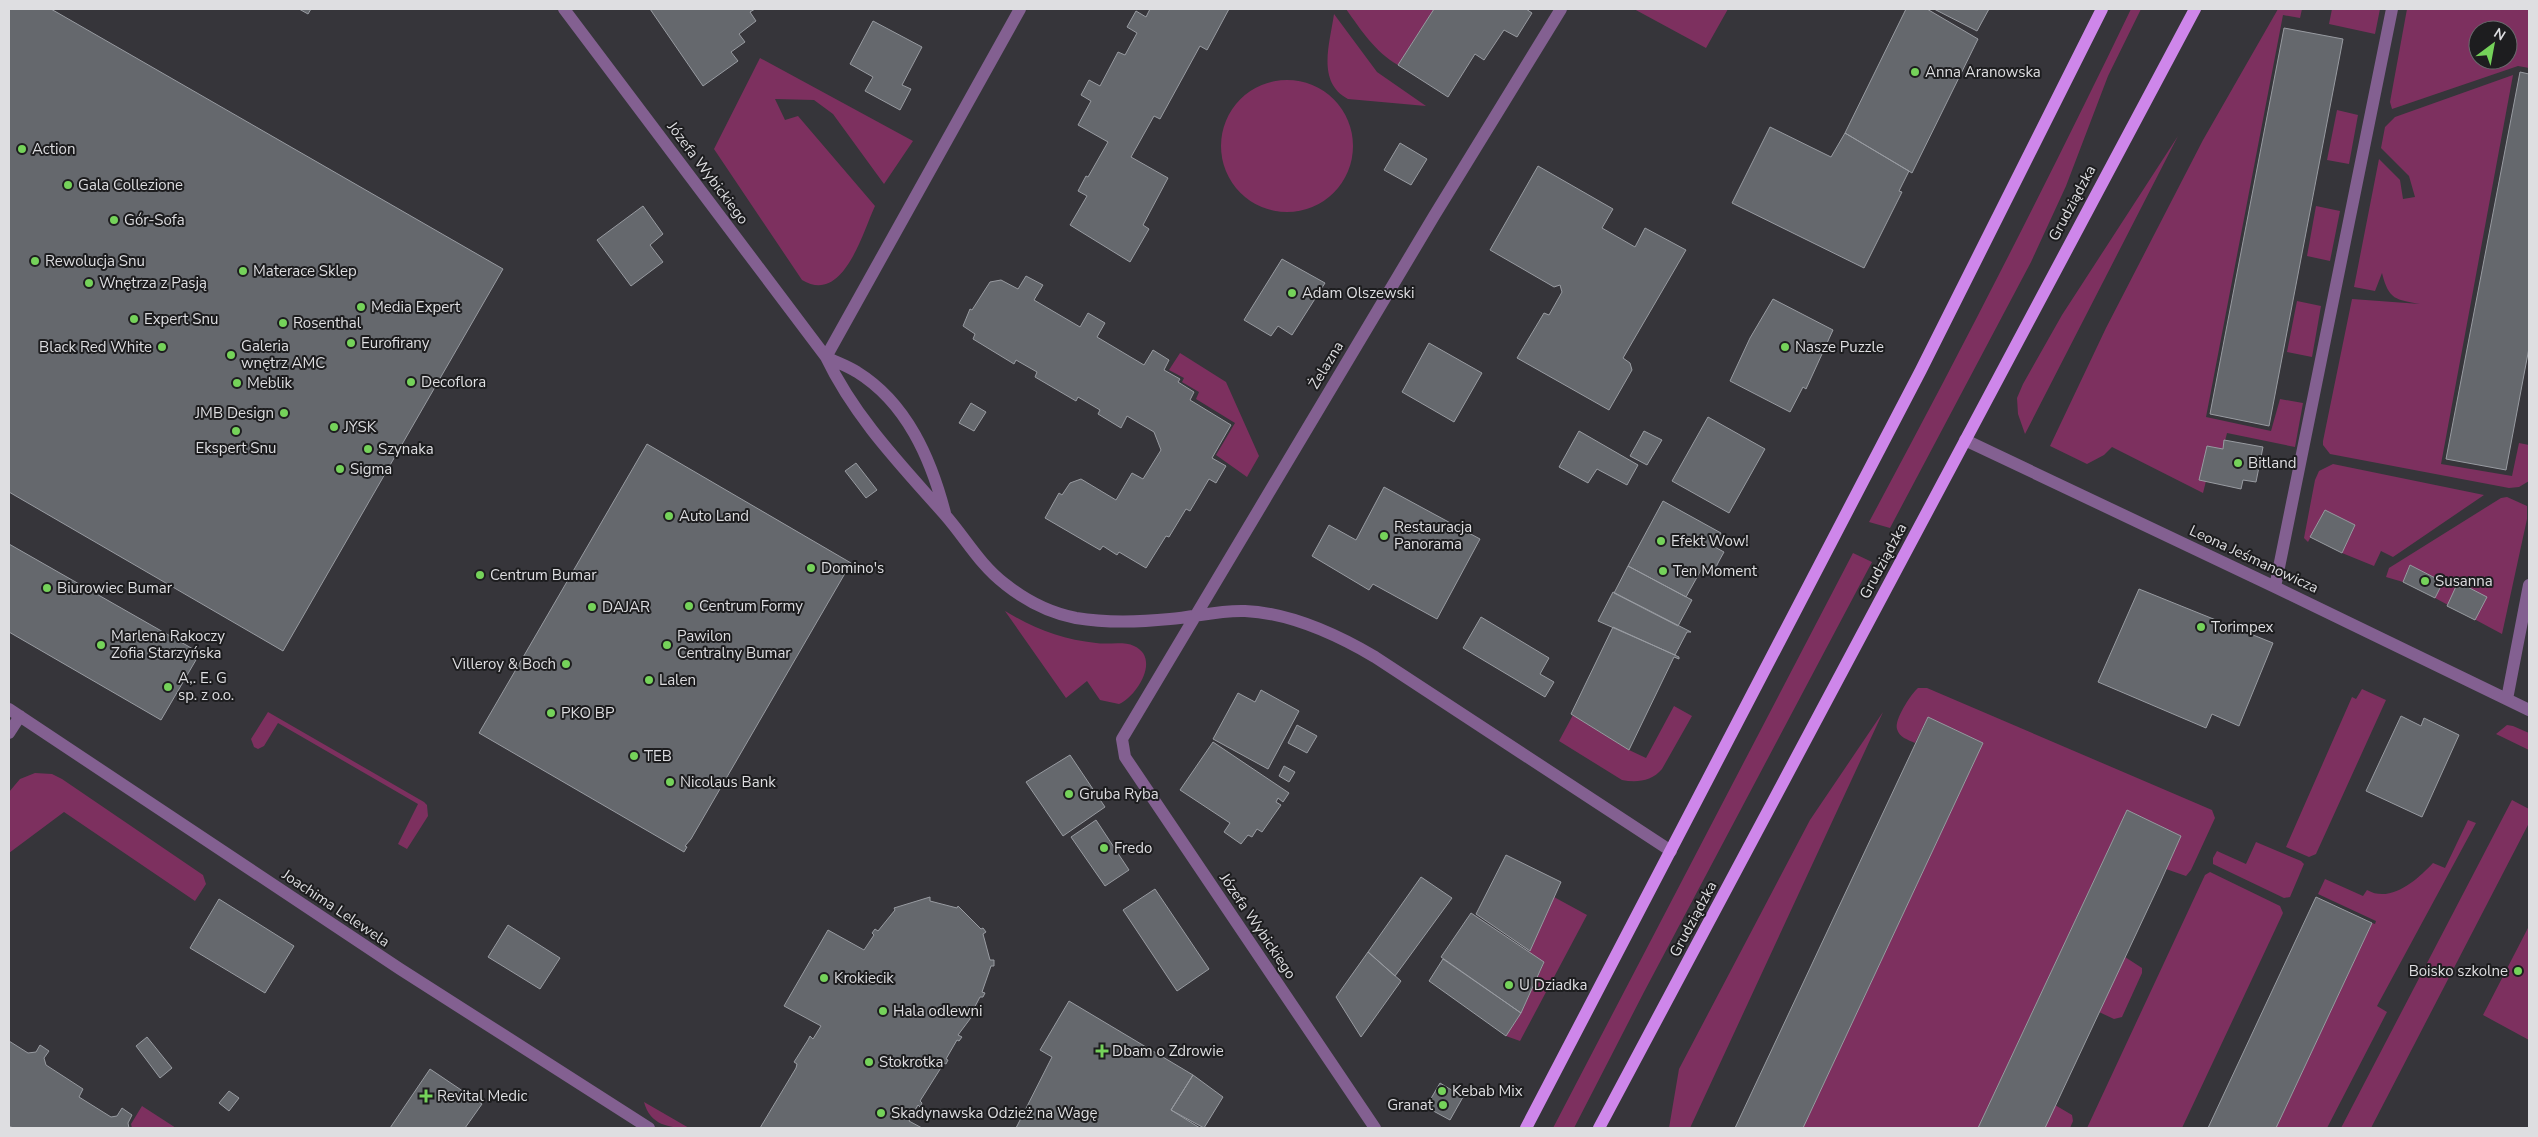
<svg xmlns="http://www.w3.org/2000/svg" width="2538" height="1137" font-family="'Nunito Sans',sans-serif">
<rect width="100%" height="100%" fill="#36353a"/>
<path fill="#7d305f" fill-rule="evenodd" d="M 1346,9 L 1434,9 L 1398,65 C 1375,52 1361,30 1346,9 Z
M 1634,9 L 1728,9 L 1706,48 Z
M 2131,9 L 2141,9 L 2108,76 L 2066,186 L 2031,262 L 1890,528 L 1869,522 C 1960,353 2048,181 2131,9 Z
M 2278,9 L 2302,9 L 2300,18 L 2283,15 L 2206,417 L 2271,431 L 2280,399 L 2303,403 L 2295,447 L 2227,433 L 2223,449 L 2207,446 L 2200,480 L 2206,481 L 2203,493 L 2112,447 L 2104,455 L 2087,464 L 2050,446 L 2106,328 L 2203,140 Z
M 2332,9 L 2380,9 L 2375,34 L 2329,24 Z
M 2407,9 L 2529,9 L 2529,68 L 2518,66 L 2392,109 L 2390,102 ZM 2478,30 L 2508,30 L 2508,60 L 2478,60 Z
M 1334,14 L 1377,72 L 1426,106 L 1348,99 C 1316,82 1330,43 1334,14 Z
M 760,58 L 913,141 L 884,184 L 833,114 L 814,100 L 775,99 L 785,120 L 798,116 L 875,206 C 862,234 843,305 802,280 L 714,149 Z
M 2513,75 L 2441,464 L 2512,476 L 2519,443 L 2529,445 L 2529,481 L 2519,487 L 2509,488 L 2330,454 L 2323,445 L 2323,441 L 2352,299 L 2420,304 C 2396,299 2389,301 2382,273 L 2375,291 L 2354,287 L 2379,159 L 2400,180 L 2403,199 L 2415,197 L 2409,176 L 2381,148 L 2385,127 L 2395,117 Z
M1221 146a66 66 0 1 1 132 0a66 66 0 1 1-132 0Z
M 2337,110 L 2358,115 L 2349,164 L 2327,160 Z
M 2178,136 L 2025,434 L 2018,414 L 2017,398 L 2023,384 L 2062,315 Z
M 2316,206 L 2340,211 L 2330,261 L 2307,256 Z
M 2297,301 L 2321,306 L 2312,357 L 2287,352 Z
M 1180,353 L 1226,382 L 1259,456 L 1247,477 L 1216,455 L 1235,423 L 1196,399 L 1199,392 L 1182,382 L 1184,378 L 1169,370 Z
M 2333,464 L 2484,495 L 2393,557 L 2381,551 L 2374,566 L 2342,553 L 2355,525 L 2325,510 L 2308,542 L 2304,538 L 2315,480 L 2319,471 Z
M 2507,497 L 2527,506 L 2527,519 L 2502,634 L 2435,598 L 2443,582 L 2410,565 L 2403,582 L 2386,577 L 2389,568 L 2501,498 Z
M 1853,553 L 1872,562 L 1644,992 L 1574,1128 L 1553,1128 Z
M 1005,611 C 1033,628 1063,640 1096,643 C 1107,645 1124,641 1134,646 C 1161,658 1137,696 1119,704 L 1100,700 L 1087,681 L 1066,698 Z
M 1918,688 L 1927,688 L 2212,810 L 2215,818 L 2191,870 L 2186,876 L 2166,869 L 2181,836 L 2127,810 L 1978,1128 L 1803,1128 L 1983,743 L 1928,717 L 1915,743 C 1908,740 1899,737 1897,729 C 1894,720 1911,694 1918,688 Z
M 2362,689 L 2386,700 L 2316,854 L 2309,857 L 2286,847 L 2352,697 L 2356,699 Z
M 1674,706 L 1692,716 L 1662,769 C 1652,781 1637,783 1622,780 L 1559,741 L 1573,715 L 1629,750 L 1646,758 Z
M 268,712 L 424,802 L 427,805 L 428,816 L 407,849 L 398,844 L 418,804 L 278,723 L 264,746 L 258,749 L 254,747 L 251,739 Z
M 1883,712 L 1690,1128 L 1669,1128 L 1679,1069 L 1810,820 Z
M 2507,725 L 2513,726 L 2529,733 L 2529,750 L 2496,734 Z
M 35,773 L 52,774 L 62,779 L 203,875 L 206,884 L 195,901 L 64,812 L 9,853 L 9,792 L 20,779 Z
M 2512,800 L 2529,809 L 2529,823 L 2371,1128 L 2341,1128 Z
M 2468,820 L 2476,823 L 2377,1006 L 2387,1012 L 2327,1128 L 2276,1128 L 2372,923 L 2375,924 L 2376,921 L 2318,894 L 2325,879 L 2363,896 L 2367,890 C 2391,904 2418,879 2433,863 L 2445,868 Z
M 2256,842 L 2301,861 L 2304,864 L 2290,897 L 2284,898 L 2213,864 L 2213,858 L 2217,851 L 2246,864 Z
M 2210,872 L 2280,906 L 2283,913 L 2182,1128 L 2087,1128 L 2205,875 Z
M 1554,897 L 1587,915 L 1520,1041 L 1506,1036 L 1521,1013 L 1544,963 L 1529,953 Z
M 2529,926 L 2529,1040 L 2483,1015 Z
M 2125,957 L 2142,968 L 2142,973 L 2122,1017 L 2114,1019 L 2099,1012 Z
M 644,1102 L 689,1128 C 669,1128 650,1125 644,1102 Z
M 2055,1105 L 2072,1115 L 2073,1121 L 2070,1128 L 2045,1128 Z
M 142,1106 L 176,1128 L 132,1128 L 131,1124 Z"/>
<path fill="#65686d" stroke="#989ba1" d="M 9,9 L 51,9 L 503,269 L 283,651 L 9,492 Z
M 299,9 L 311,9 L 308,14 Z
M 650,9 L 755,9 L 750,12 L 756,21 L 739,34 L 745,42 L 731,52 L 738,61 L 703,86 Z
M 1150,9 L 1229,9 L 1207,50 L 1200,46 L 1160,119 L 1154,116 L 1131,157 L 1168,178 L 1143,225 L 1149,229 L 1130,262 L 1070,225 L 1087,196 L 1078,191 L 1086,176 L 1088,177 L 1108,142 L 1078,125 L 1091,101 L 1081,95 L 1089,80 L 1100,86 L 1118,52 L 1125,55 L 1137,33 L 1127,27 L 1136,11 L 1146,17 Z
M 1434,9 L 1526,9 L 1532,13 L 1517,37 L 1504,30 L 1484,60 L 1475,54 L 1448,97 L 1398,65 Z
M 1906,9 L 1927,9 L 1978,39 L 1912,173 L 1845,133 Z
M 1934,9 L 1989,9 L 1977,31 Z
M 873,21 L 922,47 L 902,85 L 911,89 L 900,110 L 865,91 L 873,77 L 850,64 Z
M 2284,28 L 2343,39 L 2269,426 L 2210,414 Z
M 2520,72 L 2529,74 L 2529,348 L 2506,470 L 2446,459 Z
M 1770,127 L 1831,157 L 1845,133 L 1909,171 L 1899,191 L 1902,192 L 1864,268 L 1732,203 Z
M 1400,143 L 1427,159 L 1411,185 L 1384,170 Z
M 1538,166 L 1613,209 L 1602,228 L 1635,247 L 1645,228 L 1686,250 L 1623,358 L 1630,363 L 1632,370 L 1609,410 L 1517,358 L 1544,313 L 1549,315 L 1562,292 L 1560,285 L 1554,287 L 1490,250 Z
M 643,206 L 663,234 L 650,245 L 663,262 L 631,286 L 597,240 Z
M 1282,259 L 1325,283 L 1292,335 L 1278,326 L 1271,336 L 1244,320 Z
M 1026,276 L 1043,285 L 1034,300 L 1080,327 L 1088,313 L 1105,323 L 1097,337 L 1144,365 L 1153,350 L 1169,360 L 1164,370 L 1180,379 L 1178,382 L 1194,392 L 1190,400 L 1231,425 L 1212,458 L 1226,466 L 1216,483 L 1209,479 L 1190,511 L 1186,509 L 1169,537 L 1166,536 L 1146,568 L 1119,552 L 1117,555 L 1103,546 L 1100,550 L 1045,518 L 1059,493 L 1062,495 L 1070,483 L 1081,479 L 1116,500 L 1132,473 L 1143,479 L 1161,450 L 1154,432 L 1127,416 L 1121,428 L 1098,414 L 1100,410 L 1078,397 L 1076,401 L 1035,377 L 1037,372 L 1016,360 L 1014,364 L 973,339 L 975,334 L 963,326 L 970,309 L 972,310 L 990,282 L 1001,280 L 1018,289 Z
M 1773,299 L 1833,330 L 1806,389 L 1803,387 L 1790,412 L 1730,381 L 1750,338 Z
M 1429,343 L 1482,373 L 1454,422 L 1402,392 Z
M 971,403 L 986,412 L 974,431 L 959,423 Z
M 1708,417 L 1765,449 L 1729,513 L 1672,481 Z
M 1579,431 L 1638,465 L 1627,485 L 1597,469 L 1588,483 L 1559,467 Z
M 1644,431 L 1662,440 L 1647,465 L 1630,456 Z
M 2224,440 L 2263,447 L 2256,482 L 2243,480 L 2241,489 L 2199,480 L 2207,446 L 2223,449 Z
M 647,444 L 851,563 L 691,839 L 685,846 L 687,847 L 684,852 L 479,733 Z
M 856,463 L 877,490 L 866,498 L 845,471 Z
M 1384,487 L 1480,539 L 1437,619 L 1373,584 L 1369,590 L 1312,556 L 1329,525 L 1356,540 Z
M 1663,501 L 1721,533 L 1713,546 L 1724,552 L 1719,561 L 1712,575 L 1701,570 L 1686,597 L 1628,566 Z
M 2325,510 L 2355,525 L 2342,553 L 2310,537 Z
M 9,544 L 200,653 L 161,720 L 9,632 Z
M 2410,565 L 2443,582 L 2435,598 L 2403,582 Z
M 1628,566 L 1692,600 L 1678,626 L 1614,593 Z
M 2458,582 L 2487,597 L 2475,620 L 2447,606 Z
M 2139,589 L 2273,643 L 2239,726 L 2212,714 L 2206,728 L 2098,682 Z
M 1613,592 L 1691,632 L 1687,632 L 1675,655 L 1598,621 Z
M 1481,617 L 1549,658 L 1540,674 L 1554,682 L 1545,697 L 1463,648 Z
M 1613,627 L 1679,657 L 1679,659 L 1674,657 L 1629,750 L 1571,714 Z
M 1261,690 L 1299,711 L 1268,769 L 1213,739 L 1238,693 L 1255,702 Z
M 2401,716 L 2421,726 L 2424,718 L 2459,735 L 2422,817 L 2366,791 Z
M 1928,717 L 1983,743 L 1803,1128 L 1735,1128 Z
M 1297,725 L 1317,736 L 1307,753 L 1288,743 Z
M 1213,742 L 1289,793 L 1283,802 L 1278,798 L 1276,802 L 1281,805 L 1262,832 L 1257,829 L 1252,837 L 1248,835 L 1241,844 L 1224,832 L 1230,823 L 1180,790 Z
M 1070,755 L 1105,807 L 1063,836 L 1026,782 Z
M 1284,766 L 1295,772 L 1289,782 L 1279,776 Z
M 2127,810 L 2181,836 L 2160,883 L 2045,1128 L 1978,1128 Z
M 1096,820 L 1129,870 L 1105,886 L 1071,837 Z
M 1506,855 L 1561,882 L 1530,951 L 1476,914 Z
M 1421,877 L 1452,898 L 1395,976 L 1368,952 Z
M 1155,889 L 1209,969 L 1177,991 L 1123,910 Z
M 930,897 L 930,901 L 957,908 L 958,906 L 981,929 L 983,928 L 986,932 L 983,934 L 990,960 L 994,960 L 994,966 L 991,966 L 982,992 L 985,993 L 983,997 L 980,997 L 971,1014 L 973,1015 L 958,1035 L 962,1037 L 959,1041 L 957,1040 L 946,1059 L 948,1060 L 946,1064 L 944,1063 L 920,1101 L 922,1103 L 920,1107 L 918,1105 L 909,1121 L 922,1128 L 760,1128 L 796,1068 L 797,1064 L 794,1062 L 808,1040 L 810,1036 L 813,1039 L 821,1026 L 784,1006 L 828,930 L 864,950 L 874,935 L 872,933 L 875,929 L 878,931 L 895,910 L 894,908 Z
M 2316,897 L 2372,923 L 2276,1128 L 2208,1128 Z
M 219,899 L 294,946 L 265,993 L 190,948 Z
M 1471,913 L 1544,962 L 1521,1013 L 1441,957 Z
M 508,925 L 560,958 L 540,989 L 488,957 Z
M 1368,952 L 1401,981 L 1361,1037 L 1336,997 Z
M 1443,959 L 1521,1013 L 1506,1036 L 1429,981 Z
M 1069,1001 L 1193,1075 L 1171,1110 L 1200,1128 L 1016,1128 L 1052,1057 L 1040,1050 Z
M 147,1037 L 172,1068 L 160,1078 L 136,1046 Z
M 9,1041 L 28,1053 L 36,1052 L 40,1045 L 49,1051 L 44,1058 L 46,1065 L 83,1089 L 79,1097 L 111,1117 L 117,1116 L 122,1108 L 132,1115 L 128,1123 L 129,1128 L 13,1128 L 9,1126 Z
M 430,1069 L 482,1104 L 465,1128 L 390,1128 Z
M 1193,1075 L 1223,1097 L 1204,1128 L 1171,1110 Z
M 1440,1083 L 1463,1097 L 1450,1120 L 1426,1107 Z
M 229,1091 L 239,1098 L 229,1111 L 219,1103 Z"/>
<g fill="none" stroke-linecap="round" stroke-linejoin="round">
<path stroke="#836091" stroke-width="12" d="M 564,9 L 826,357 C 855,418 902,466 946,516 C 966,539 980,565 1005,584 C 1025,600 1050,613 1076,618 C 1106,623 1140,622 1170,619 C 1195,617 1219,610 1245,611 C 1291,613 1336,634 1375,657 L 1671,851
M 826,357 L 1020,9
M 826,357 C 836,362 848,366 857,372 C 907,403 931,459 945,513
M 1965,440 L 2275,587 L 2529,710
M 2275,587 L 2392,9
M 2507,699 L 2529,585
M 9,709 L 400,969 L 649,1128
M 9,733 L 20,716
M 1375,1128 L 1125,757 L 1122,739 L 1434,216 L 1561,9"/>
<path stroke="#ce86ea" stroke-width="12" d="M 1526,1128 L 1921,370 L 2102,9
M 1599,1128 L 2195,9"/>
</g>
<g fill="#75d25a" stroke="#1d1d1f" stroke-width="2">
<circle cx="1915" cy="72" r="5"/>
<circle cx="22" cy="149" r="5"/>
<circle cx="68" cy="185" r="5"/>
<circle cx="114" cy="220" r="5"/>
<circle cx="35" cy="261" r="5"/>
<circle cx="243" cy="271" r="5"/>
<circle cx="89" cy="283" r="5"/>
<circle cx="1292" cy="293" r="5"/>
<circle cx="361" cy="307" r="5"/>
<circle cx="134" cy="319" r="5"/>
<circle cx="283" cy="323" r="5"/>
<circle cx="351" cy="343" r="5"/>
<circle cx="162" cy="347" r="5"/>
<circle cx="1785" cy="347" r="5"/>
<circle cx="231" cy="355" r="5"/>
<circle cx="411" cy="382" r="5"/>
<circle cx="237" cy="383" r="5"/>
<circle cx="284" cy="413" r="5"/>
<circle cx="334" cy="427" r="5"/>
<circle cx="236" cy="431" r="5"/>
<circle cx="368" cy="449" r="5"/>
<circle cx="2238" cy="463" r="5"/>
<circle cx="340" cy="469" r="5"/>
<circle cx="669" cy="516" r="5"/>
<circle cx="1384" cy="536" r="5"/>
<circle cx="1661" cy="541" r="5"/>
<circle cx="811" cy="568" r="5"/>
<circle cx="1663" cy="571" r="5"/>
<circle cx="480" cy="575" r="5"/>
<circle cx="2425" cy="581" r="5"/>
<circle cx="47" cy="588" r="5"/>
<circle cx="689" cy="606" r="5"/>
<circle cx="592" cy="607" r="5"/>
<circle cx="2201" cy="627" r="5"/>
<circle cx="101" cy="645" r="5"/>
<circle cx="667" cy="645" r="5"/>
<circle cx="566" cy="664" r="5"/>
<circle cx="649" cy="680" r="5"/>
<circle cx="168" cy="687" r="5"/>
<circle cx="551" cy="713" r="5"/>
<circle cx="634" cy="756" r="5"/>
<circle cx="670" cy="782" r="5"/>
<circle cx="1069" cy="794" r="5"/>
<circle cx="1104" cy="848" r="5"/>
<circle cx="2518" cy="971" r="5"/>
<circle cx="824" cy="978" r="5"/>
<circle cx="1509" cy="985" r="5"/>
<circle cx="883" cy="1011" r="5"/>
<path d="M1099.5 1043.5h5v5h5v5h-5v5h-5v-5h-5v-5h5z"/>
<circle cx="869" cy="1062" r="5"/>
<circle cx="1442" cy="1091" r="5"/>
<path d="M423.5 1088.5h5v5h5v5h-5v5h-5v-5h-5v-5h5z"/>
<circle cx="1443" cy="1105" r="5"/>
<circle cx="881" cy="1113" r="5"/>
</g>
<g text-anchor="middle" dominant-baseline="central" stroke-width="4" stroke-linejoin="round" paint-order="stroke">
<g font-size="15" fill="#dedee1" stroke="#1d1d1f" text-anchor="start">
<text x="1925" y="72">Anna Aranowska</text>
<text x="32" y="149">Action</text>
<text x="78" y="185">Gala Collezione</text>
<text x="124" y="220">Gór-Sofa</text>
<text x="45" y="261">Rewolucja Snu</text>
<text x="253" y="271">Materace Sklep</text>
<text x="99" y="283">Wnętrza z Pasją</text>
<text x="1302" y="293">Adam Olszewski</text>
<text x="371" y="307">Media Expert</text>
<text x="144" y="319">Expert Snu</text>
<text x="293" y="323">Rosenthal</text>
<text x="361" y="343">Eurofirany</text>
<text x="241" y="346">Galeria<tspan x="241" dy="17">wnętrz AMC</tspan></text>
<text x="152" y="347" text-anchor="end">Black Red White</text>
<text x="1795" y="347">Nasze Puzzle</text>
<text x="421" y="382">Decoflora</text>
<text x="247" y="383">Meblik</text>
<text x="274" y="413" text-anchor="end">JMB Design</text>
<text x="344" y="427">JYSK</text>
<text x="236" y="448" text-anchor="middle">Ekspert Snu</text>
<text x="378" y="449">Szynaka</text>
<text x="2248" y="463">Bitland</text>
<text x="350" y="469">Sigma</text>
<text x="679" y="516">Auto Land</text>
<text x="1394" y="527">Restauracja<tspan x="1394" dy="17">Panorama</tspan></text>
<text x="1671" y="541">Efekt Wow!</text>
<text x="821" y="568">Domino's</text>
<text x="1673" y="571">Ten Moment</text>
<text x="490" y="575">Centrum Bumar</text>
<text x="2435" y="581">Susanna</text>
<text x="57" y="588">Biurowiec Bumar</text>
<text x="699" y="606">Centrum Formy</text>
<text x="602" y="607">DAJAR</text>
<text x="2211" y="627">Torimpex</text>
<text x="111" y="636">Marlena Rakoczy<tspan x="111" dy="17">Zofia Starzyńska</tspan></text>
<text x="677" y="636">Pawilon<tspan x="677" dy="17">Centralny Bumar</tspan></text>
<text x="556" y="664" text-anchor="end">Villeroy &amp; Boch</text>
<text x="178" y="678">A,. E. G<tspan x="178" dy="17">sp. z o.o.</tspan></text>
<text x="659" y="680">Lalen</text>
<text x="561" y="713">PKO BP</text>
<text x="644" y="756">TEB</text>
<text x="680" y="782">Nicolaus Bank</text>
<text x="1079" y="794">Gruba Ryba</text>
<text x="1114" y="848">Fredo</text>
<text x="2508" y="971" text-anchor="end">Boisko szkolne</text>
<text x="834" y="978">Krokiecik</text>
<text x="1519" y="985">U Dziadka</text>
<text x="893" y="1011">Hala odlewni</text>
<text x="1112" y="1051">Dbam o Zdrowie</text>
<text x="879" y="1062">Stokrotka</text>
<text x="1452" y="1091">Kebab Mix</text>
<text x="437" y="1096">Revital Medic</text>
<text x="1433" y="1105" text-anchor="end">Granat</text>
<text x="891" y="1113">Skadynawska Odzież na Wagę</text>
</g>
<g font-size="15" fill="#dedee1" stroke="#1d1d1f">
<text transform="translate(708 173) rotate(53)">Józefa Wybickiego</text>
<text transform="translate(2072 203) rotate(-62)">Grudziądzka</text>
<text transform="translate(1326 365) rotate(-59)">Żelazna</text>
<text transform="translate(2254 559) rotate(25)">Leona Jeśmanowicza</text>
<text transform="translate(1883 561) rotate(-62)">Grudziądzka</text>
<text transform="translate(336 908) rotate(34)">Joachima Lelewela</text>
<text transform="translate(1693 919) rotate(-62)">Grudziądzka</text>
<text transform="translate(1258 926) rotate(56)">Józefa Wybickiego</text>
</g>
</g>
<rect width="2538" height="1137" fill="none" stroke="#dedee1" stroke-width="20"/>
<g transform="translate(2493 45) rotate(32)"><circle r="24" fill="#1d1d1f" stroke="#6a6a6d"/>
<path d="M0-4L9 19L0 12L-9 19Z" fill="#75d25a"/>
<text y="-8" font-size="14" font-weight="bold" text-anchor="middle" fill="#dedee1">N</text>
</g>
</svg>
